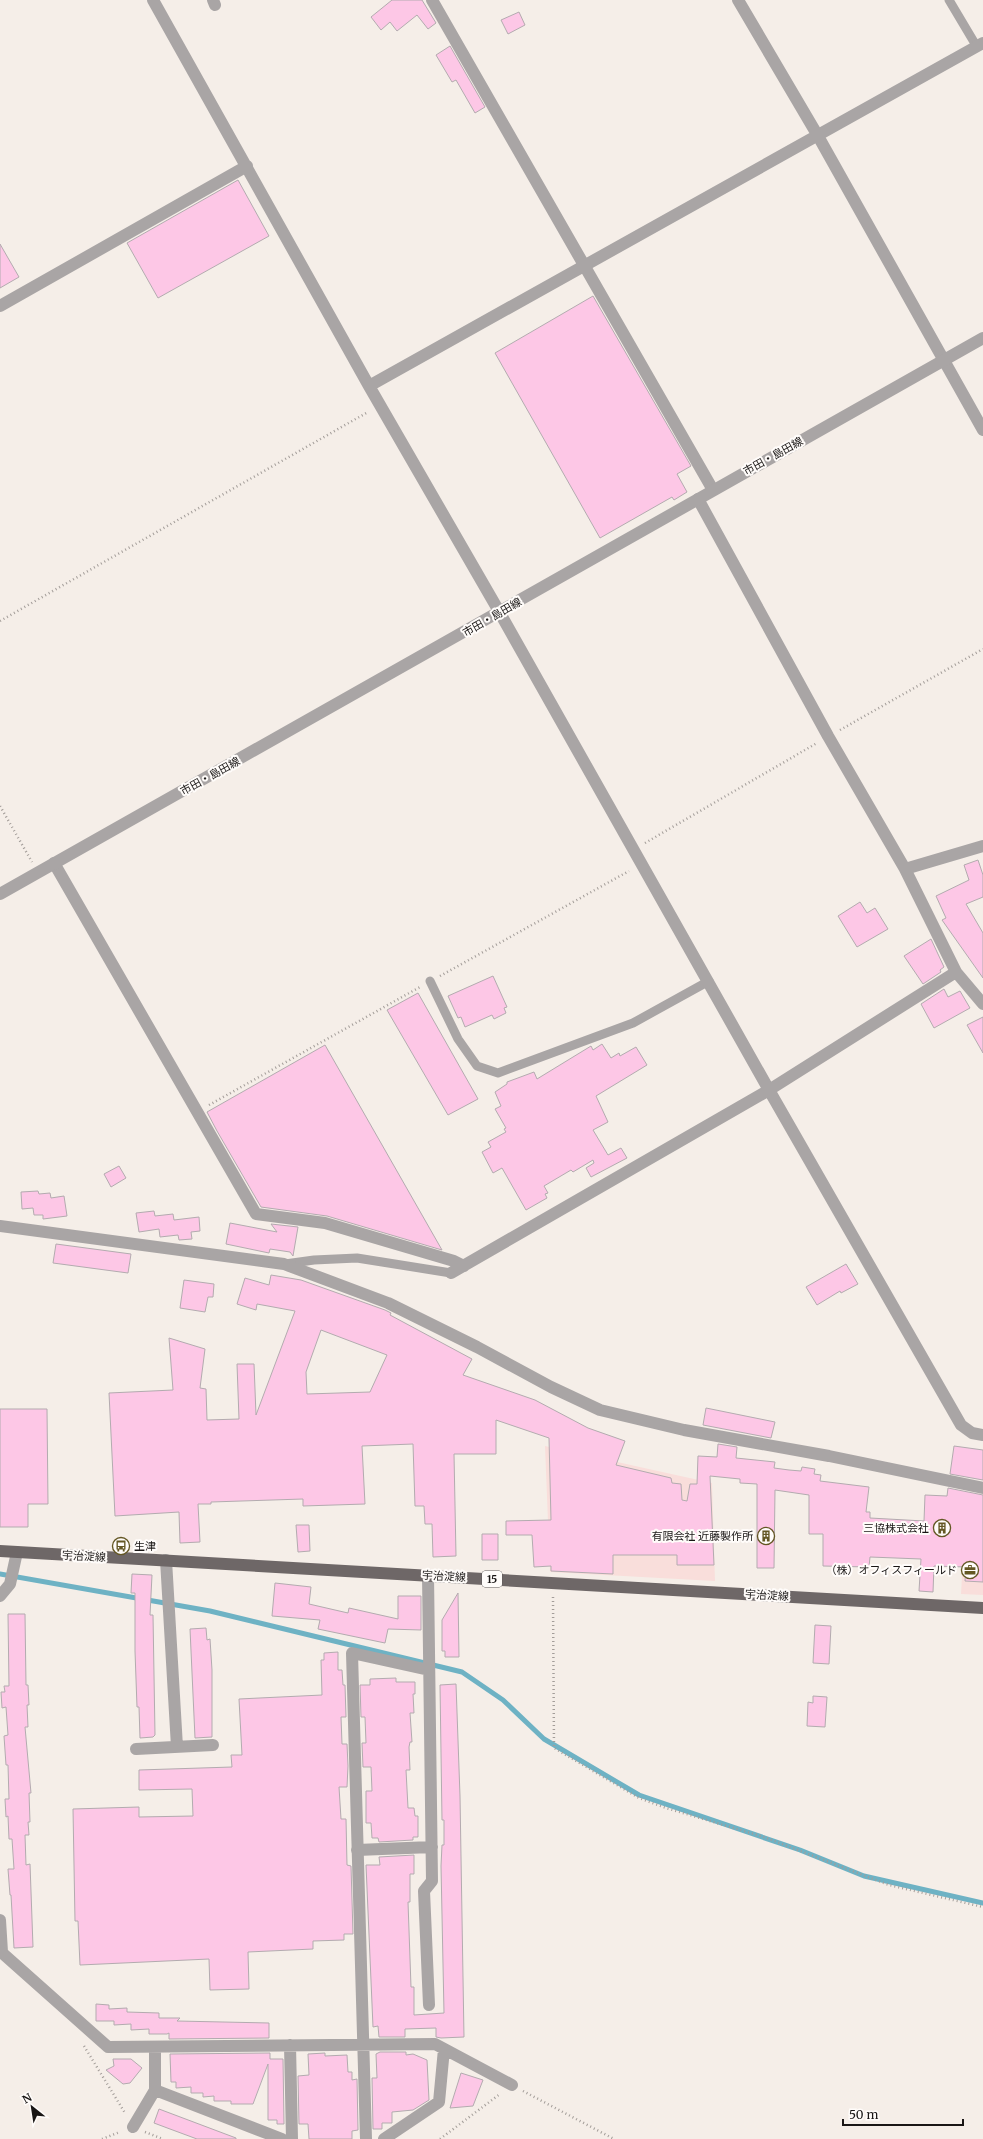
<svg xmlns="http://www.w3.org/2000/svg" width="983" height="2139" font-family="Merriweather,'Noto Sans JP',serif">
<rect width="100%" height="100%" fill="#f5eee8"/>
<path fill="#f9dedb" d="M 545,1446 L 712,1483 L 715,1581 L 550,1572 Z
M 967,1492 L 983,1494 L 983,1595 L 961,1594 Z"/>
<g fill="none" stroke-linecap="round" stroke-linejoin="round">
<path stroke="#6eb2c4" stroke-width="5" d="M 0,1574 L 210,1611 L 462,1672 L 503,1700 L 544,1739 L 639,1795 L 800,1850 L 864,1876 L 983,1903"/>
</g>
<path fill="#fdc7e6" stroke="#b3abaf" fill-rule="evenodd" d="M 392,0 L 422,0 L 436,23 L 428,29 L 417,15 L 397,31 L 390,22 L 381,30 L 371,17 Z
M 519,12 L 525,25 L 508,34 L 501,20 Z
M 450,46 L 485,107 L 475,113 L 456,80 L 452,82 L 436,55 Z
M 238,180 L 269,236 L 158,298 L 127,243 Z
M 0,244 L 19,277 L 0,288 Z
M 593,296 L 691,466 L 677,474 L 687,492 L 674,500 L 672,497 L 600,538 L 495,353 Z
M 978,860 L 983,875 L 983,897 L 966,904 L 983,933 L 983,978 L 942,920 L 946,918 L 936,896 L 969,880 L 964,865 Z
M 860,902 L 867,913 L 875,908 L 888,929 L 857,947 L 838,916 Z
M 931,939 L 944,967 L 940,970 L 941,972 L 923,984 L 904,956 Z
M 493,976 L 507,1007 L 504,1008 L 506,1013 L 494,1019 L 492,1015 L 465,1027 L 461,1017 L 458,1018 L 448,996 Z
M 944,989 L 948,997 L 960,991 L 970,1008 L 934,1028 L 921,1004 Z
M 418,993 L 478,1099 L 448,1115 L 387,1010 Z
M 983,1017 L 983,1053 L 967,1025 Z
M 602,1044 L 611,1058 L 619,1053 L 620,1056 L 636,1047 L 647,1065 L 596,1096 L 608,1122 L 593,1130 L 608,1155 L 621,1148 L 627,1158 L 591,1177 L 586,1168 L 594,1163 L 593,1160 L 573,1172 L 571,1170 L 544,1186 L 548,1193 L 545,1194 L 547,1198 L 526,1210 L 502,1168 L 493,1173 L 482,1152 L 491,1147 L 488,1142 L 506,1132 L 504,1129 L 506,1128 L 495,1109 L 501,1106 L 495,1092 L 507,1084 L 507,1082 L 534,1072 L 537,1079 L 591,1046 L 593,1050 Z
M 325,1045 L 442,1250 L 327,1216 L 261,1207 L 217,1131 L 207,1112 Z
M 119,1166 L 126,1178 L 111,1187 L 104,1174 Z
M 38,1191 L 39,1194 L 50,1193 L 51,1198 L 64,1196 L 67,1216 L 43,1219 L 43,1215 L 34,1215 L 33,1208 L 22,1209 L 21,1192 Z
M 154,1211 L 155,1216 L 173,1214 L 174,1220 L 199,1217 L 200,1231 L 191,1232 L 192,1239 L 179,1240 L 178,1235 L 160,1237 L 159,1229 L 139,1232 L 136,1213 Z
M 230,1223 L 277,1232 L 271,1224 L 298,1227 L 293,1256 L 290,1252 L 270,1249 L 269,1253 L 226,1244 Z
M 56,1244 L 131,1254 L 128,1273 L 53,1263 Z
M 846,1264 L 858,1284 L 841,1293 L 840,1291 L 817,1305 L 806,1287 Z
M 271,1275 L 301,1280 L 385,1310 L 391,1313 L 390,1315 L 472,1359 L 463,1375 L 535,1400 L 588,1428 L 625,1441 L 616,1465 L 671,1478 L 672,1483 L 681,1484 L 682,1500 L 687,1501 L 690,1484 L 697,1484 L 698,1456 L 717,1457 L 718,1444 L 737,1447 L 736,1458 L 775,1462 L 774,1468 L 789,1470 L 801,1471 L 802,1467 L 815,1469 L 814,1474 L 821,1475 L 820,1481 L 869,1487 L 866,1512 L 870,1512 L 870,1518 L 924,1521 L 925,1495 L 947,1496 L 948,1488 L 983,1495 L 983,1582 L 965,1581 L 966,1567 L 934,1566 L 933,1592 L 919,1591 L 921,1559 L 870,1557 L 869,1567 L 823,1566 L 823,1534 L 809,1534 L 809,1495 L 775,1490 L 774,1568 L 757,1568 L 757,1484 L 740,1483 L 740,1479 L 710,1476 L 714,1565 L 677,1565 L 677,1555 L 613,1555 L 613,1574 L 551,1571 L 551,1566 L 534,1567 L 532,1535 L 506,1535 L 506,1521 L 551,1520 L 549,1438 L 496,1420 L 496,1454 L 454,1454 L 456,1556 L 433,1557 L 432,1524 L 425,1524 L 424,1506 L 415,1506 L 413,1444 L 362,1446 L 365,1504 L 303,1506 L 303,1499 L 211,1502 L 211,1504 L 198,1504 L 200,1542 L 180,1543 L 179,1512 L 115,1516 L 109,1393 L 173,1390 L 169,1338 L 205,1349 L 200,1388 L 206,1389 L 207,1420 L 239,1419 L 237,1364 L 254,1364 L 256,1415 L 295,1311 L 257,1304 L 256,1310 L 237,1304 L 245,1278 L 269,1285 ZM 321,1330 L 387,1355 L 370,1392 L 307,1394 L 306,1372 Z
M 184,1280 L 214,1284 L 213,1297 L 208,1297 L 205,1312 L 180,1308 Z
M 706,1408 L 775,1422 L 771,1438 L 703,1425 Z
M 0,1409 L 47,1409 L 48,1504 L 28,1504 L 28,1527 L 0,1527 Z
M 954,1446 L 983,1450 L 983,1480 L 950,1474 Z
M 296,1525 L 309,1525 L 310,1551 L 298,1552 Z
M 482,1534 L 498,1534 L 498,1560 L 482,1560 Z
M 132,1574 L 152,1575 L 150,1615 L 153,1615 L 155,1735 L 153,1737 L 140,1738 L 139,1707 L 137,1707 L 135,1651 L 135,1593 L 131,1593 Z
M 275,1583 L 311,1587 L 309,1604 L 348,1613 L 349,1608 L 398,1619 L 398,1596 L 421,1596 L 421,1630 L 388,1629 L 385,1643 L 318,1629 L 320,1620 L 272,1616 Z
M 458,1593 L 459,1657 L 445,1657 L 445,1651 L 442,1651 L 442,1620 Z
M 8,1614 L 25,1614 L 26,1685 L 28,1685 L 29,1705 L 27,1705 L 28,1727 L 25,1727 L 31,1793 L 29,1793 L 30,1822 L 28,1822 L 29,1835 L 25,1835 L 26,1865 L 30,1864 L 33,1947 L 14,1948 L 11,1895 L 10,1895 L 8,1869 L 14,1869 L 12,1839 L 9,1839 L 8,1816 L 6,1817 L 5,1799 L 9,1799 L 8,1765 L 6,1765 L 4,1736 L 8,1735 L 6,1707 L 2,1708 L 1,1692 L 5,1692 L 4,1686 L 9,1686 Z
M 815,1625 L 831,1626 L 829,1664 L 813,1663 Z
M 206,1628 L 207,1640 L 210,1639 L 212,1670 L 212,1737 L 195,1738 L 190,1629 Z
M 338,1652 L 338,1670 L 342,1670 L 343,1685 L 345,1685 L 346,1717 L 341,1717 L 342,1744 L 347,1744 L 348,1766 L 347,1787 L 339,1787 L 341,1819 L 346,1819 L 347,1865 L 351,1866 L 353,1934 L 344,1934 L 344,1940 L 313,1941 L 313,1949 L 248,1952 L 249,1989 L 210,1990 L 209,1959 L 80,1965 L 78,1921 L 75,1921 L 73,1809 L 139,1807 L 139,1817 L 193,1816 L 192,1789 L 139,1790 L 139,1770 L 232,1767 L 231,1755 L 242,1755 L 239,1699 L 322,1695 L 321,1660 L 324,1660 L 324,1653 Z
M 396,1678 L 396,1682 L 415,1682 L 415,1694 L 413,1694 L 414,1713 L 410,1713 L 412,1742 L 410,1742 L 409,1747 L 410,1770 L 406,1770 L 408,1808 L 414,1808 L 415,1816 L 418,1816 L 418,1837 L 413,1837 L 413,1840 L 379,1842 L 378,1838 L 372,1838 L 371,1823 L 366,1823 L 366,1791 L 372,1791 L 371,1767 L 363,1767 L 362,1743 L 366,1743 L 365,1717 L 361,1717 L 360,1685 L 370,1685 L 370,1679 Z
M 456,1684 L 460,1796 L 464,2037 L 441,2038 L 436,2037 L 436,2028 L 405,2029 L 405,2037 L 379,2037 L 378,2026 L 373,2027 L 366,1865 L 380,1865 L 379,1857 L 414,1855 L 414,1874 L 410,1874 L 410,1902 L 408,1902 L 411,1987 L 414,1987 L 414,2015 L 444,2013 L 441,1866 L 442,1845 L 444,1845 L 444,1820 L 442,1820 L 440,1685 Z
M 813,1696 L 827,1697 L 825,1727 L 807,1726 L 808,1702 L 813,1703 Z
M 96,2004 L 109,2005 L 109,2009 L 127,2008 L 127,2012 L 159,2013 L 159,2018 L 180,2018 L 177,2021 L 269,2023 L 269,2038 L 169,2039 L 169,2033 L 167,2034 L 149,2034 L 149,2029 L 131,2030 L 131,2024 L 114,2025 L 114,2021 L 96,2021 Z
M 380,2052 L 406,2052 L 406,2055 L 413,2054 L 427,2060 L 429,2100 L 413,2110 L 392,2112 L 392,2123 L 382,2123 L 382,2129 L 373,2129 L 372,2078 L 377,2078 L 376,2054 Z
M 270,2053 L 270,2059 L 283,2059 L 284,2124 L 277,2124 L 277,2120 L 268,2120 L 268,2064 L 253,2104 L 231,2104 L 231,2101 L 214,2101 L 214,2096 L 203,2097 L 203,2093 L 191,2093 L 191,2087 L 176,2088 L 176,2082 L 171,2082 L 170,2054 Z
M 325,2053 L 325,2056 L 347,2055 L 348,2072 L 352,2072 L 352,2080 L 357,2079 L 358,2130 L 352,2131 L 352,2139 L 309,2139 L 308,2124 L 299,2124 L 298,2076 L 309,2075 L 308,2054 Z
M 113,2059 L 131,2059 L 142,2068 L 130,2083 L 123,2084 L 106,2070 L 114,2066 Z
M 461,2073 L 483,2080 L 473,2106 L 450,2108 Z
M 159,2109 L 236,2138 L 236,2139 L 197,2139 L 170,2129 L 154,2123 Z"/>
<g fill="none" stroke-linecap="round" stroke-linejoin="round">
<path stroke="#a39d99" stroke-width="2.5" stroke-dasharray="1 3" stroke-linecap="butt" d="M 0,621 L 368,412
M 840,730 L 983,649
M 0,806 L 32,862
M 645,843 L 817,743
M 440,976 L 629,871
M 209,1105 L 420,987
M 553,1597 L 554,1748 L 639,1798 L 666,1808 L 764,1837 L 889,1885 L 983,1907
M 84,2046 L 125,2113
M 523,2091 L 614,2139
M 145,2132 L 163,2139
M 102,2139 L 120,2132
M 440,2139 L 500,2094"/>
<path stroke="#a9a5a5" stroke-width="9" d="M 949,0 L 977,47
M 430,981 L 458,1039 L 477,1066 L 498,1073 L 633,1023 L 709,981
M 285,1264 L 314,1260 L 357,1258 L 451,1273"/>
<path stroke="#a9a5a5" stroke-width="12" d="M 153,0 L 369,386 L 500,613 L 769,1090 L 961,1425 L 972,1433 L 983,1435
M 213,0 L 215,5
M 432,0 L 713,490
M 738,0 L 818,136 L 983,430
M 0,306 L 247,166
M 369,386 L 983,43
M 698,499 L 828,736 L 905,869 L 956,972 L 983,1004
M 54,863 L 256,1214 L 325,1223 L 454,1261 L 464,1266
M 905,869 L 983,846
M 0,1226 L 284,1264 L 388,1303 L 477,1347 L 551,1387 L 600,1410 L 684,1430 L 829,1456 L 983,1488
M 451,1273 L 769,1090 L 956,972
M 166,1560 L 177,1747
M 428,1575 L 432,1881 L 424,1891 L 429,2005
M 0,1596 L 10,1584 L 17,1552
M 136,1749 L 213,1745
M 357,1850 L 432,1847
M 0,1920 L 2,1952
M 0,1951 L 108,2047 L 435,2044 L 512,2085
M 290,2045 L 292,2139
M 155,2090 L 282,2139
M 133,2127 L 155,2090 L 155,2047
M 366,2139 L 352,1653 L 429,1670
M 384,2139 L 439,2102 L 444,2049"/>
<path stroke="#a9a5a5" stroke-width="12" d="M 0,894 L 983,338"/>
<path stroke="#6e6767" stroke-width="12" d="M 0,1551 L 983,1608"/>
</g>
<defs>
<g id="building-ring" transform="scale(0.9)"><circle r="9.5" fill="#fffcfa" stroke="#645724" stroke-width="1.5"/><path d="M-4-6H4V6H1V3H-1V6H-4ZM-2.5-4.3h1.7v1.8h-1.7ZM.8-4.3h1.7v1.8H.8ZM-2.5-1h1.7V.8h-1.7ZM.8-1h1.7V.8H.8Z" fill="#645724"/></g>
<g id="bus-ring" transform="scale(0.9)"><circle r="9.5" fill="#fffcfa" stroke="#645724" stroke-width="1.5"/><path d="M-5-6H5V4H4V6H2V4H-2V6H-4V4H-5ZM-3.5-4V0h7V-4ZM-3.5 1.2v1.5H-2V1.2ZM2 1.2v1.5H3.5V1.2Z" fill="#645724"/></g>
<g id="office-ring" transform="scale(0.9)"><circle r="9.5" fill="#fffcfa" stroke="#645724" stroke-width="1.5"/><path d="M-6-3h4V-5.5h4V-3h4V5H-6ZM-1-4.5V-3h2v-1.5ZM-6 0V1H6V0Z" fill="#645724"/></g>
</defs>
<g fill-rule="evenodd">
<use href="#building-ring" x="942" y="1528"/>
<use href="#building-ring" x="766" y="1536"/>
<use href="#bus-ring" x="121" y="1546"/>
<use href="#office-ring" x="970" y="1570"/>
</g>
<g text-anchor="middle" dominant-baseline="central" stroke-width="4" stroke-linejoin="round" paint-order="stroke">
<rect fill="#fffcfa" stroke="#5e5b5a" stroke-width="1" x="482" y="1571" width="20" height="16" rx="3"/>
<g font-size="10" font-weight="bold" fill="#191615">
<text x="492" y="1579">15</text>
</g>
<g font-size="11" fill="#191615" stroke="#fffcfa">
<text transform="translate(773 456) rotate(-29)">市田・島田線</text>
<text transform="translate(492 617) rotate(-30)">市田・島田線</text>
<text transform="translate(210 776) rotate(-29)">市田・島田線</text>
<text transform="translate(84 1556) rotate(3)">宇治淀線</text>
<text transform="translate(444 1576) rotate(3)">宇治淀線</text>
<text transform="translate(767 1595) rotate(3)">宇治淀線</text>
</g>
<g font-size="11" fill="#191615" stroke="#fffcfa" text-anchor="end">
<text x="929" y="1528">三協株式会社</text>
<text x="753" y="1536">有限会社 近藤製作所</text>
<text x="134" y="1546" text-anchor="start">生津</text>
<text x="957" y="1570">（株）オフィスフィールド</text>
</g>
</g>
<g transform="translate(32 2107) rotate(330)" stroke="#fffcfa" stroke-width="3" paint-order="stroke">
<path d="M0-3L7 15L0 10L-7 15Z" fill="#191615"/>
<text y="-6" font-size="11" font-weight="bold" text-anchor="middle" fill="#191615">N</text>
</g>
<path d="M843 2119v6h120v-6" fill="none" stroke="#191615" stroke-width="2"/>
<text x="849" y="2119" font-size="12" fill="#191615" stroke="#fffcfa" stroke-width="3" paint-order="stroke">50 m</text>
</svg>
